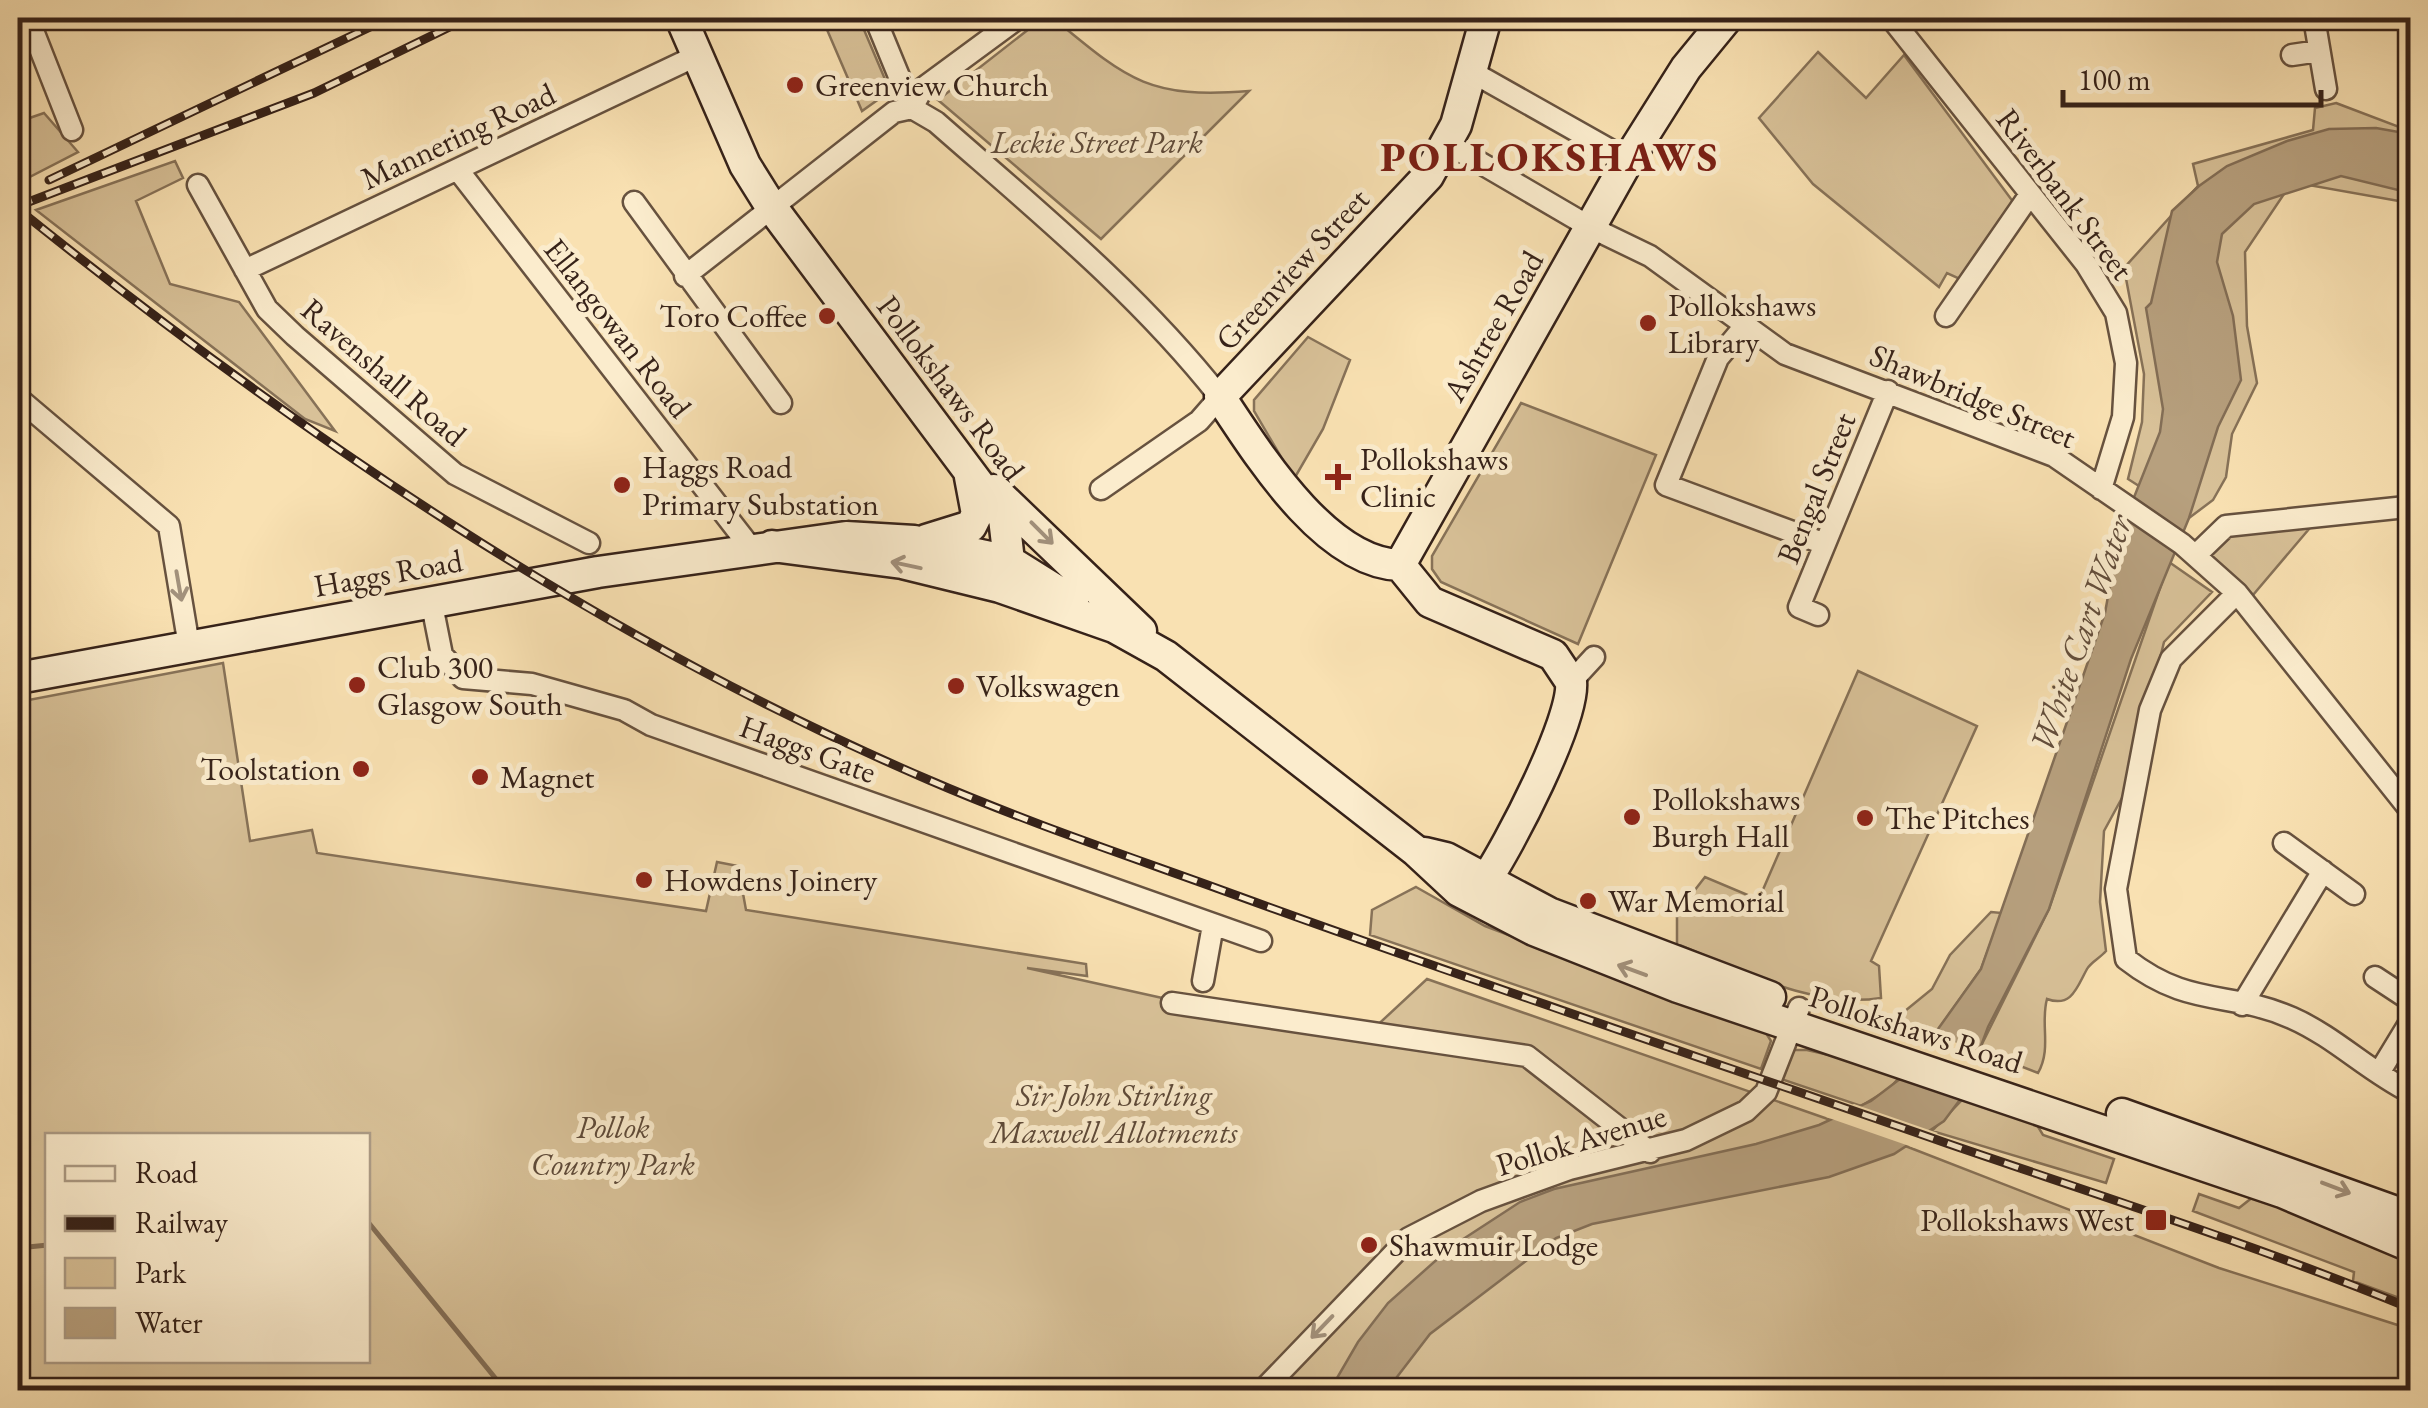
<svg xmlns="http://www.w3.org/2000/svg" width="2428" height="1408" font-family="'EB Garamond',serif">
<rect width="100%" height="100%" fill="#f9e1b2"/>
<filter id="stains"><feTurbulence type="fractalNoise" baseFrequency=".002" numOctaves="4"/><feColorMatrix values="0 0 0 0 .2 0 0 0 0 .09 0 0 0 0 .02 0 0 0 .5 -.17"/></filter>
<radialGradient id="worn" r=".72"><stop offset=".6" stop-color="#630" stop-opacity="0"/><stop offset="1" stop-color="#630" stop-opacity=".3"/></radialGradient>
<path fill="#d8c198" stroke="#877258" stroke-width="2.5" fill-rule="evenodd" d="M 822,18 L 859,18 L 890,91 L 862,111 Z
M 1043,18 L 1053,18 C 1128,80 1148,99 1249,91 L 1101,239 L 938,100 Z
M 1818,52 L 1866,98 L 1904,55 L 2014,203 L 1962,280 L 1947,273 L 1939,287 L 1813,184 L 1759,118 Z
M 2336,103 L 2410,131 L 2410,203 L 2292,182 L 2245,252 L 2247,326 L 2257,383 L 2232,434 L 2226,477 L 2213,500 L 2189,518 L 2128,479 L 2142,422 L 2144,374 L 2124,268 L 2198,186 L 2193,164 L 2313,130 L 2315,108 Z
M 44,113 L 78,152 L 18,183 L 18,122 Z
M 175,161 L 183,178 L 136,201 L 170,284 L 239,302 L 335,431 L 305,419 L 36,210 Z
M 1308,337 L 1350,360 L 1323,429 L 1294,479 L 1254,411 L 1254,400 Z
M 1521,403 L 1656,455 L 1578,644 L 1441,582 L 1432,569 L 1432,556 Z
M 2274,525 L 2309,529 L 2253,595 L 2207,555 L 2234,531 Z
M 2169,562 L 2212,592 L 2164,642 L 2129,785 L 2104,831 L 2100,902 L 2106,951 C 2100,958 2091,962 2087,969 C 2077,987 2072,1008 2047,999 C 2040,1024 2052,1048 2038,1073 L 1979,1050 L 2049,909 Z
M 223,663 L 250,841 L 312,830 L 317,853 L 706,911 L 717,862 L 738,866 L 746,910 L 1086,964 L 1087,976 L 1027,968 L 1212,1009 L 1370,1032 L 1427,979 L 1908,1147 L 2219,1268 L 2410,1329 L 2410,1390 L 18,1390 L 18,702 ZM 48,1136 L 368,1136 L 368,1360 L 48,1360 Z
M 1858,671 L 1977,726 L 1871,961 L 1879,966 L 1881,998 C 1810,1009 1742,970 1677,944 L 1677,913 L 1705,877 L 1750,896 L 1755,908 Z
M 1416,887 L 1485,926 L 1766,1033 L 1771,1041 L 1761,1069 L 1370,935 L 1372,910 Z
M 1991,912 L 2002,913 L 1981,969 L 1933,1037 L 1889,1024 L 1932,989 L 1950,955 Z
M 1794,1050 L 1807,1050 L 1904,1072 L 1889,1089 L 1861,1106 L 1778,1078 Z
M 1964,1098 L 2037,1125 L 2043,1135 L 2114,1159 L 2106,1183 L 1932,1131 Z
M 2199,1194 L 2239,1208 L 2253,1197 L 2313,1217 L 2410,1263 L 2410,1302 L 2353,1281 L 2354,1272 L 2193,1211 Z"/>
<path fill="#b7a07e" stroke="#836e56" stroke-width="2.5" d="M 2376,128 L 2410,134 L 2410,193 L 2341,176 L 2254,204 L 2222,234 L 2217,262 L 2233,316 L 2241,380 L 2218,427 L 2189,518 L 2131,659 L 2049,909 L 1988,1027 L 1962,1097 L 1944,1121 L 1894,1154 L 1829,1177 L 1592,1224 L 1556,1238 L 1430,1334 L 1387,1390 L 1330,1390 L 1358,1342 L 1388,1303 L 1451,1247 L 1520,1202 L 1554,1189 L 1756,1144 L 1819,1125 L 1871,1101 L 1905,1075 L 1981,969 L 2105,613 L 2119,535 L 2160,432 L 2163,409 L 2146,308 L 2151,303 L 2172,211 L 2199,186 L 2227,166 L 2287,141 L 2329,129 Z"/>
<path fill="#f9e1b2" d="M 1929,1033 L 1985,1053 L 1966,1099 L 1928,1088 L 1914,1054 Z
M 1854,1104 L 1932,1131 L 1938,1133 L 1915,1148 L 1826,1117 Z"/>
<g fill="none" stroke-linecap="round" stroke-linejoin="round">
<path stroke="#836e56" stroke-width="5" d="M 368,1222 L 505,1390
M 18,1248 L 48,1245"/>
<g stroke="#67523f" stroke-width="25">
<path id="street" d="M 28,18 L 72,130
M 875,18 L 912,108 L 936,122 C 1035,209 1138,293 1220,397 L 1199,421 L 1101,489
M 1891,18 L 2086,264 L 2116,313 L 2126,363 L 2123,417 L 2101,489
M 2314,18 L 2326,89
M 2292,55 L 2319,51
M 1472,72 L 1628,160
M 1448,144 L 1590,227 L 1650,256 L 1785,354 L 2054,456 L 2182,544 L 2237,593 L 2410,810
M 458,170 L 751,548
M 198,185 L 267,309 L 295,336 L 455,474 L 589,543
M 634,202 L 781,403
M 245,270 L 696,56
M 685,276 L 894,112 L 912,108 L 923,88 L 1018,18
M 1946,316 L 2029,196
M 1744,327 L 1718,358 L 1666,485 L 1825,544
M 18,398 L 169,526 L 189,646
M 2197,554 L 2226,526 L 2406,507
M 2237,593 L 2171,659 L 2150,710 L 2116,889 L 2126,959 C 2190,1009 2229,990 2292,1018 C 2335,1037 2368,1071 2410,1092
M 431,600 L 442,655 L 463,678 L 532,684 L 624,710 L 651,725 L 1261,941
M 1818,615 L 1799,607 L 1888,391
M 1571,682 L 1594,657
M 2284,843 L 2354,894
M 2375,977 L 2410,1000
M 1203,981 L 1213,925
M 1172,1003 L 1527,1056 L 1650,1152
M 2242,1005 L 2323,871
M 2379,1073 L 2410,1022
M 1263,1390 L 1409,1238 L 1481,1201 L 1569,1169 L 1686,1140 L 1746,1111 L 1766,1092 L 1799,1008"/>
</g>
<g stroke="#362219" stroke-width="35">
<path id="secondary" d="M 681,18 L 745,165 L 770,205 L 1004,518 L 1009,561 L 1003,580
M 994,490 L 1141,631
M 926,540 L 971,526 L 977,514 L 970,477
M 772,546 L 902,563 L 1000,587 L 1114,627 L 1166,656 L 1416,851 L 1459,891 L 1534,930 L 1678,987 L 2282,1192 L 2410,1246
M 1400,565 C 1325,563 1258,454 1220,397 L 1428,176 L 1456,125 L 1486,18
M 1400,565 L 1628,160 L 1686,68 L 1727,18
M 1400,565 L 1430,602 L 1553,655 L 1571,682 C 1575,719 1508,848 1485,881
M 18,678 L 598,572 L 846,537 L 914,541 L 1009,561 L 1073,601
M 1425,853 L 1446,858 L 1549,913 L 1770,997
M 2122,1114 L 2410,1217"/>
</g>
<use href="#street" stroke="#fbeccd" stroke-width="20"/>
<use href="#secondary" stroke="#fbeccd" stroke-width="30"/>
<g stroke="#362219" stroke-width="9">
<path id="rail" d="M 49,180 L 389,18
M 18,206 L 314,93 L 468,18
M 18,209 C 298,434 597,638 929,780 C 1031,824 1137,859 1241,897 C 1475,982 1711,1061 1946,1143 C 2101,1196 2258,1246 2410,1308"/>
</g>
<use href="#rail" stroke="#fbeccd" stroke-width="5" stroke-dasharray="15" stroke-linecap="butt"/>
</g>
<defs><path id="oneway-shaft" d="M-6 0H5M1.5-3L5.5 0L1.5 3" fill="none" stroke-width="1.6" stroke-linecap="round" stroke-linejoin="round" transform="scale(2.5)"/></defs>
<g stroke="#a2917c">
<use href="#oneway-shaft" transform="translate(1042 533) rotate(45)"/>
<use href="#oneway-shaft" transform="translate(906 565) rotate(-168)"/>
<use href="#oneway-shaft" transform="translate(179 586) rotate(80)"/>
<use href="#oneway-shaft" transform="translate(1632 970) rotate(-160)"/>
<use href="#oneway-shaft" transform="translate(2336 1188) rotate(21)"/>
<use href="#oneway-shaft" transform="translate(1322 1327) rotate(134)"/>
</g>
<g fill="#8f2418" stroke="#fbeccd" stroke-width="4">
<circle cx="795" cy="85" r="10"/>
<circle cx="827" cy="316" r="10"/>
<circle cx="1648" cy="323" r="10"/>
<path d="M1333 462h10v10h10v10h-10v10h-10v-10h-10v-10h10z"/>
<circle cx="622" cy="485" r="10"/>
<circle cx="357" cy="685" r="10"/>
<circle cx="956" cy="686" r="10"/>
<circle cx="361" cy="769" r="10"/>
<circle cx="480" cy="777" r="10"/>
<circle cx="1632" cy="817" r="10"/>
<circle cx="1865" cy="818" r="10"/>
<circle cx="644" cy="880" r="10"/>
<circle cx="1588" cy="901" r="10"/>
<rect x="2144" y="1208" width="24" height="24" rx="5"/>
<circle cx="1369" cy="1245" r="10"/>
</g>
<g text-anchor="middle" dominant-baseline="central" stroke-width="10" stroke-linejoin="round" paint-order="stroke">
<g font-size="32" fill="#362219" stroke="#fbeccd" text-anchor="start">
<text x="815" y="85">Greenview Church</text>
<text x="1668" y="305">Pollokshaws<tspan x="1668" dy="37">Library</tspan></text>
<text x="807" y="316" text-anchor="end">Toro Coffee</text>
<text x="1360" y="459">Pollokshaws<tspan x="1360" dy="37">Clinic</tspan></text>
<text x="642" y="467">Haggs Road<tspan x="642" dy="37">Primary Substation</tspan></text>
<text x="377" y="667">Club 300<tspan x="377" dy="37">Glasgow South</tspan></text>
<text x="976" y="686">Volkswagen</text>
<text x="341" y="769" text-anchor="end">Toolstation</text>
<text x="500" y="777">Magnet</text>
<text x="1652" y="799">Pollokshaws<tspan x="1652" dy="37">Burgh Hall</tspan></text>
<text x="1885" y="818">The Pitches</text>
<text x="664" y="880">Howdens Joinery</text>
<text x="1608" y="901">War Memorial</text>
<text x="2134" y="1220" text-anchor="end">Pollokshaws West</text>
<text x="1389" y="1245">Shawmuir Lodge</text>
</g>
<g font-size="32" fill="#362219" stroke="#fbeccd">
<text transform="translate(458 136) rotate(-25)">Mannering Road</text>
<text transform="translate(2065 194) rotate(53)">Riverbank Street</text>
<text transform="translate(1292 269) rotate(-47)">Greenview Street</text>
<text transform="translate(1493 326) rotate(-60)">Ashtree Road</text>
<text transform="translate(618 328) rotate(52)">Ellangowan Road</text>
<text transform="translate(384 372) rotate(41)">Ravenshall Road</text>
<text transform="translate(951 388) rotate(53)">Pollokshaws Road</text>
<text transform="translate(1973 396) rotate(23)">Shawbridge Street</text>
<text transform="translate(1816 488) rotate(-68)">Bengal Street</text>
<text transform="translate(388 573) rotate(-10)">Haggs Road</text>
<text transform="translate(808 749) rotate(20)">Haggs Gate</text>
<text transform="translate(1916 1029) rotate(18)">Pollokshaws Road</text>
<text transform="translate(1581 1140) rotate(-17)">Pollok Avenue</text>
</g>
<g font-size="32" font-style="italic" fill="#5e4a39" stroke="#fbeccd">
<text x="1097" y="142">Leckie Street Park</text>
<text x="1114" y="1095">Sir John Stirling<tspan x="1114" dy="37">Maxwell Allotments</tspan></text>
<text x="613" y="1127">Pollok<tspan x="613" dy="37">Country Park</tspan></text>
</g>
<g font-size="35" font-style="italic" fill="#634e3c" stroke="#fbeccd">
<text transform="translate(2080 633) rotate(-71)">White Cart Water</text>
</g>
<g font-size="42" font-weight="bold" letter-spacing="2.5" fill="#7a1f14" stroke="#fbeccd">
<text x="1550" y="156">POLLOKSHAWS</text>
</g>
</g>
<rect width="2428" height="1408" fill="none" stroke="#f9e1b2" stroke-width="60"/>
<rect x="20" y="20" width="2388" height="1368" fill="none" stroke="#362219" stroke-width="5"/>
<rect x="30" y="30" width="2368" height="1348" fill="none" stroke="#362219" stroke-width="2.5"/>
<rect x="45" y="1133" width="325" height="230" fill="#fbeccd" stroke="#ac9b85" stroke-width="2.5"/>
<rect x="65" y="1166" width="50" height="15" fill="#fbeccd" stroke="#ac9b85" stroke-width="2.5"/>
<text x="135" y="1183" font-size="30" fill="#362219">Road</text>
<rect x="65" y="1216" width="50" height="15" fill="#362219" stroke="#ac9b85" stroke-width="2.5"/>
<text x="135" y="1233" font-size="30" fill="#362219">Railway</text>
<rect x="65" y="1258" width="50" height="30" fill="#d8c198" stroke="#ac9b85" stroke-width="2.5"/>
<text x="135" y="1283" font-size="30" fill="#362219">Park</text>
<rect x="65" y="1308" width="50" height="30" fill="#b7a07e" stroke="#ac9b85" stroke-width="2.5"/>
<text x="135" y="1333" font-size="30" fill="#362219">Water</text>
<path d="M2063 90v15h258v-15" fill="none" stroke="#362219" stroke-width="5"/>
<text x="2078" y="90" font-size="30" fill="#362219" stroke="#fbeccd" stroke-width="8" paint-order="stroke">100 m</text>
<rect width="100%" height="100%" filter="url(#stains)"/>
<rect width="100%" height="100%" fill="url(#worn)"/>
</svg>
